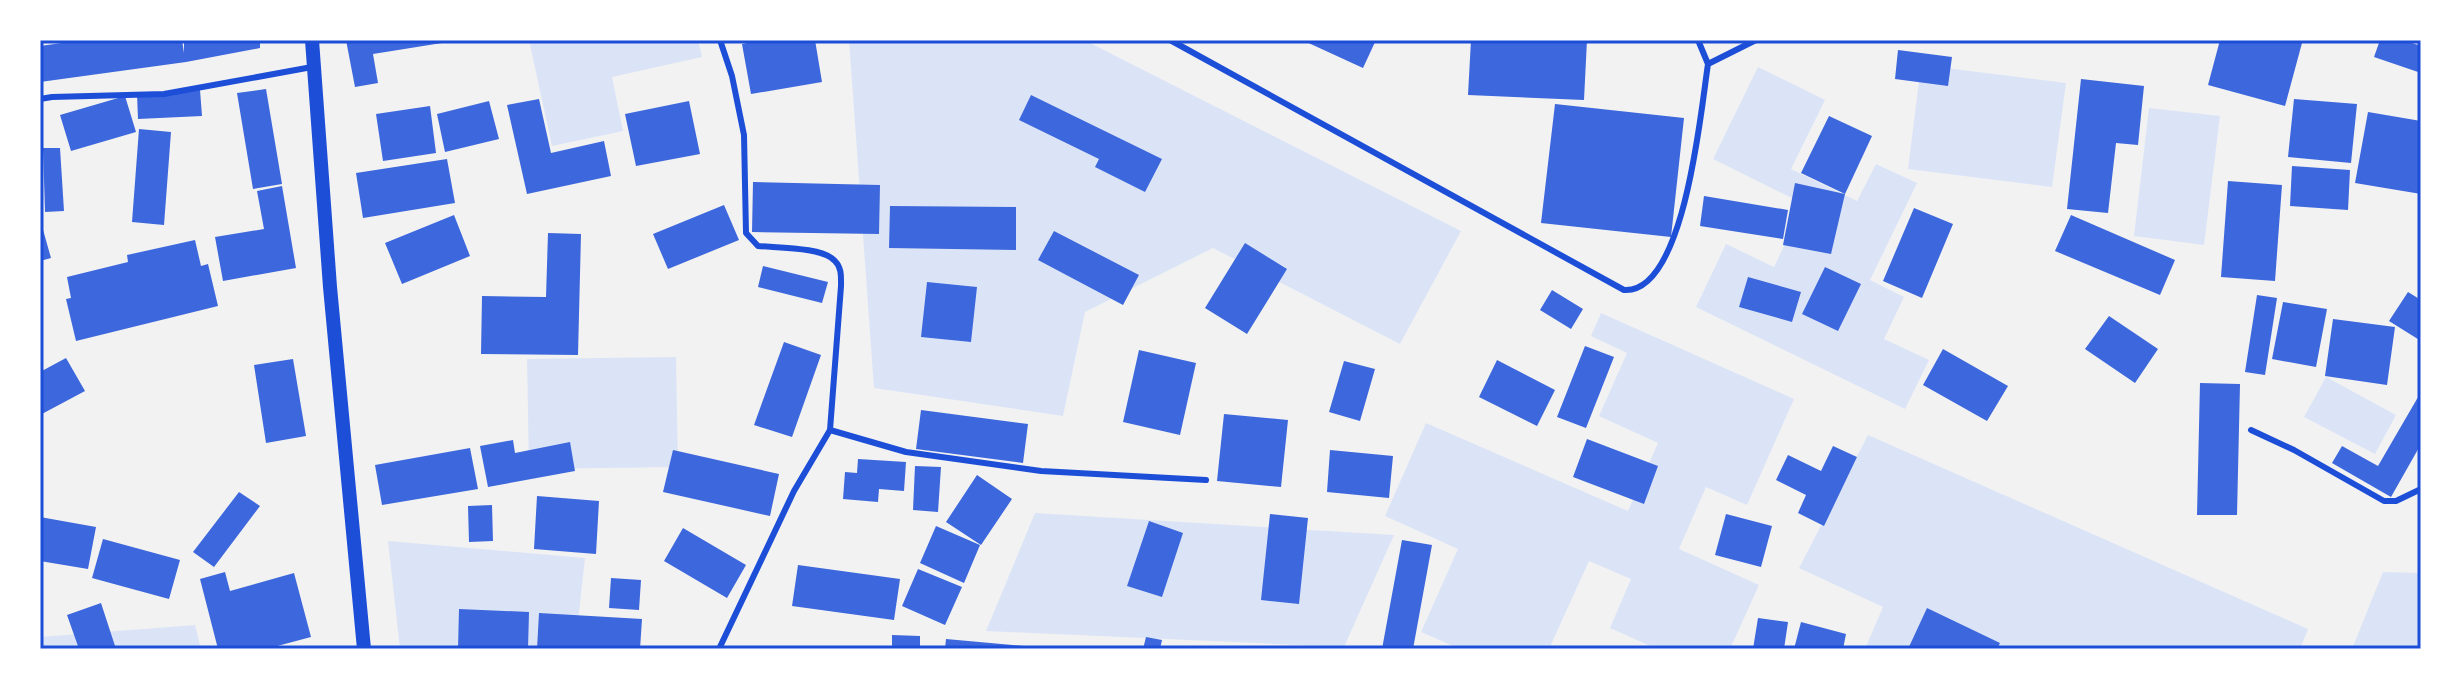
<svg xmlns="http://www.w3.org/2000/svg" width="2461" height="689" font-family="Montserrat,sans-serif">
<rect width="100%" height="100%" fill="#f2f2f2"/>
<path fill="#dbe4f7" d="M 529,40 L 698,40 L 702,57 L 612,77 L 623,131 L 552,146 Z
M 849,40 L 1084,40 L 1461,231 L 1400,344 L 1213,248 L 1085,312 L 1063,416 L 874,388 Z
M 1921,65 L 2066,83 L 2052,187 L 1908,169 Z
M 1758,67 L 1825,100 L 1791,169 L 1857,201 L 1876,164 L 1917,183 L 1870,280 L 1904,297 L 1884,339 L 1929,360 L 1905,409 L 1696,307 L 1726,244 L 1774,267 L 1804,204 L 1713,159 Z
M 2149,108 L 2220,116 L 2204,245 L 2134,236 Z
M 1601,313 L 1794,399 L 1747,505 L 1706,487 L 1679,549 L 1759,585 L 1730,649 L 1657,649 L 1610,628 L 1631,579 L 1589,561 L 1549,649 L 1460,649 L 1421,632 L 1458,549 L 1385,516 L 1426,423 L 1628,511 L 1658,443 L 1599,416 L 1627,353 L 1591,336 Z
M 676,357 L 678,467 L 529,469 L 527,359 Z
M 2326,377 L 2396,415 L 2375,454 L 2304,417 Z
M 1868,435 L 2308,629 L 2300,649 L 1865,649 L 1883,607 L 1799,568 Z
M 1035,513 L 1394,535 L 1344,647 L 986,631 Z
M 388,541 L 585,558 L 575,649 L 400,649 Z
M 2383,572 L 2421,573 L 2421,649 L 2352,649 Z
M 195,625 L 201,649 L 40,649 L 40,637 Z"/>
<path fill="#3d67dc" d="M 83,40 L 182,40 L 184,53 L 184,40 L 260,40 L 260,48 L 186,62 L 40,82 L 40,46 Z
M 346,40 L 448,40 L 448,42 L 373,54 L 378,83 L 355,87 Z
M 762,40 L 815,40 L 822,82 L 751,94 L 742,44 Z
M 1302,40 L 1376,40 L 1363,68 Z
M 1471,40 L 1587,40 L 1584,100 L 1468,95 Z
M 2220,40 L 2290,40 L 2302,43 L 2285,106 L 2208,85 Z
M 2380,40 L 2403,40 L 2421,46 L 2421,73 L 2374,57 Z
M 1898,50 L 1952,57 L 1948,86 L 1895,79 Z
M 2081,79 L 2144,86 L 2138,145 L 2116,143 L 2108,213 L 2067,209 Z
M 266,89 L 282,184 L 253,189 L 237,93 Z
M 200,90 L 202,116 L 138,119 L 137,94 Z
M 1031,95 L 1162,159 L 1145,192 L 1095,167 L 1099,159 L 1019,120 Z
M 125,96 L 136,132 L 71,151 L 60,115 Z
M 539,99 L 551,153 L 604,141 L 611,176 L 527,194 L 507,105 Z
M 2294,99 L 2357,104 L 2351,163 L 2288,157 Z
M 489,101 L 499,139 L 445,152 L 437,114 Z
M 689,101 L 700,154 L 636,166 L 625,114 Z
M 1555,104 L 1684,118 L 1671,237 L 1541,223 Z
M 430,106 L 436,153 L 383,161 L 376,114 Z
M 2368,112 L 2421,121 L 2421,194 L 2355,183 Z
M 1829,116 L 1872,136 L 1845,194 L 1801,173 Z
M 139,129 L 171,132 L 164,225 L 132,222 Z
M 43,148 L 60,148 L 64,211 L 45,212 Z
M 447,159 L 455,203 L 363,218 L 356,173 Z
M 2292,166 L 2350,170 L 2348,210 L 2290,206 Z
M 2228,181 L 2282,185 L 2275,281 L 2221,277 Z
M 753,182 L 880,185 L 879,234 L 752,232 Z
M 1795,183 L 1845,194 L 1831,254 L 1783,245 Z
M 282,186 L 296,268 L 223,281 L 215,237 L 264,229 L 257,191 Z
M 1704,196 L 1788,210 L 1783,239 L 1700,226 Z
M 724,205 L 739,240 L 668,269 L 653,234 Z
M 890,206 L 1016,207 L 1016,250 L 889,248 Z
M 1914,208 L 1953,224 L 1922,298 L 1883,281 Z
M 454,215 L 470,256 L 402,284 L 385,243 Z
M 2071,215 L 2175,260 L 2160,295 L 2055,251 Z
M 40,219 L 51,258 L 40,261 Z
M 1054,231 L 1139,275 L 1123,305 L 1038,260 Z
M 548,233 L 581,234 L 578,355 L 481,354 L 482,296 L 546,297 Z
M 195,240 L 201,266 L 208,264 L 218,306 L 76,341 L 66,299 L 71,298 L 67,277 L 128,262 L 127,255 Z
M 1245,243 L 1287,269 L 1247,334 L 1205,308 Z
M 763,266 L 828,282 L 822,303 L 758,287 Z
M 1825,267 L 1861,284 L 1838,331 L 1802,314 Z
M 1748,277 L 1801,292 L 1792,322 L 1739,307 Z
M 927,282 L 977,287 L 971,342 L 921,337 Z
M 1552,290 L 1583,309 L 1571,329 L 1540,310 Z
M 2408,292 L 2421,300 L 2421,341 L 2389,321 Z
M 2257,295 L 2277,298 L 2265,375 L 2245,372 Z
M 2283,302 L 2327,309 L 2316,367 L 2272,359 Z
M 2109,316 L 2158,349 L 2135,383 L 2085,349 Z
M 2333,319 L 2395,327 L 2387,385 L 2325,376 Z
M 784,342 L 821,355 L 792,437 L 754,425 Z
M 1585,346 L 1614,357 L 1586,428 L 1557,417 Z
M 1943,349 L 2008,386 L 1987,421 L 1923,385 Z
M 1139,350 L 1196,363 L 1180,435 L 1123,422 Z
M 66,358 L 85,391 L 40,415 L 40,372 Z
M 293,359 L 306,436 L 266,443 L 254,365 Z
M 1497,360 L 1555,390 L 1537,426 L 1479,397 Z
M 1344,361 L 1375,369 L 1360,421 L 1329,412 Z
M 2200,383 L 2240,384 L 2237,515 L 2197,515 Z
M 2421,392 L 2421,444 L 2391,497 L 2332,463 L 2342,446 L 2378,466 Z
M 921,410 L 1028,424 L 1023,463 L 916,449 Z
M 1224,414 L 1288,420 L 1281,487 L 1217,481 Z
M 1587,439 L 1658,466 L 1644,504 L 1573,477 Z
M 513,440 L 515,453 L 570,442 L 575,471 L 488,487 L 480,446 Z
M 1833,446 L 1857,457 L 1824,526 L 1798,513 L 1806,495 L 1776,480 L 1788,455 L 1821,471 Z
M 470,448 L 478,489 L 382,505 L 375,465 Z
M 673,450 L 779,474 L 770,516 L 663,492 Z
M 1330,450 L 1393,456 L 1389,498 L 1327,492 Z
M 858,459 L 906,462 L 904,491 L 879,489 L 878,502 L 843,499 L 845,472 L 857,473 Z
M 915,466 L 941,467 L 938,512 L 913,510 Z
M 977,475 L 1012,499 L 981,545 L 946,522 Z
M 239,492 L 260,506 L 214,567 L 193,552 Z
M 537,496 L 599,501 L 596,554 L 534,549 Z
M 492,505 L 493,541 L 469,542 L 468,506 Z
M 1270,514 L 1308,518 L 1299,604 L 1261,600 Z
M 1726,514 L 1772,526 L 1761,567 L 1715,555 Z
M 40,517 L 96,527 L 88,569 L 40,561 Z
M 1149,521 L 1183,533 L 1162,597 L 1127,586 Z
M 936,526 L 980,545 L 964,583 L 920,563 Z
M 683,528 L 746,565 L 727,598 L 664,561 Z
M 103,539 L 180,560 L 169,599 L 92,578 Z
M 1402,540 L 1432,545 L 1413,649 L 1382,649 Z
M 798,565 L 900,579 L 894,620 L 792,606 Z
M 918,569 L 962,587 L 945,625 L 902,606 Z
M 225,572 L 230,591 L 294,573 L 311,637 L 266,649 L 218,649 L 200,579 Z
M 611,578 L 641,580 L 639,610 L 609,608 Z
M 101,603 L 116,649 L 79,649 L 67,615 Z
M 1927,608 L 2000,643 L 1997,649 L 1908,649 Z
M 459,609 L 529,612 L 528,649 L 458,649 Z
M 539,613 L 642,619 L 640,649 L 537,649 Z
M 1758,618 L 1788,622 L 1784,649 L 1753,649 Z
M 1801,622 L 1846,634 L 1843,649 L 1794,649 Z
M 892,635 L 920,636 L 920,649 L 892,649 Z
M 1146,637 L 1162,640 L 1160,649 L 1143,649 Z
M 946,639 L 1035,647 L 1035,649 L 945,649 Z"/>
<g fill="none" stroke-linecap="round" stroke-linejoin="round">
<path stroke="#1d4ed8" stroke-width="6" d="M 1170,40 L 1624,290 C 1685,294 1701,109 1708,64 L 1756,40
M 1698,40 L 1708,64
M 40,99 L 52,97 L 164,94 L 312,67
M 830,430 L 906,452 L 1041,471 L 1206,480
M 2251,430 L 2294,450 L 2384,501 L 2396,501 L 2421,489
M 719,649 L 794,491 L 830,430 L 841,286 C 841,277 842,268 835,261 C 823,247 777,248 758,246 L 746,233 L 744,135 L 732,76 L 720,40"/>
<path stroke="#1d4ed8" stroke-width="14" d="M 312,40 L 330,287 L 364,649"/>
</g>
<rect width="2461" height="689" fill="none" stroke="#ffffff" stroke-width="84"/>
<rect x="42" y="42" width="2377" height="605" fill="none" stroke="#1d4ed8" stroke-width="3"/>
</svg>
